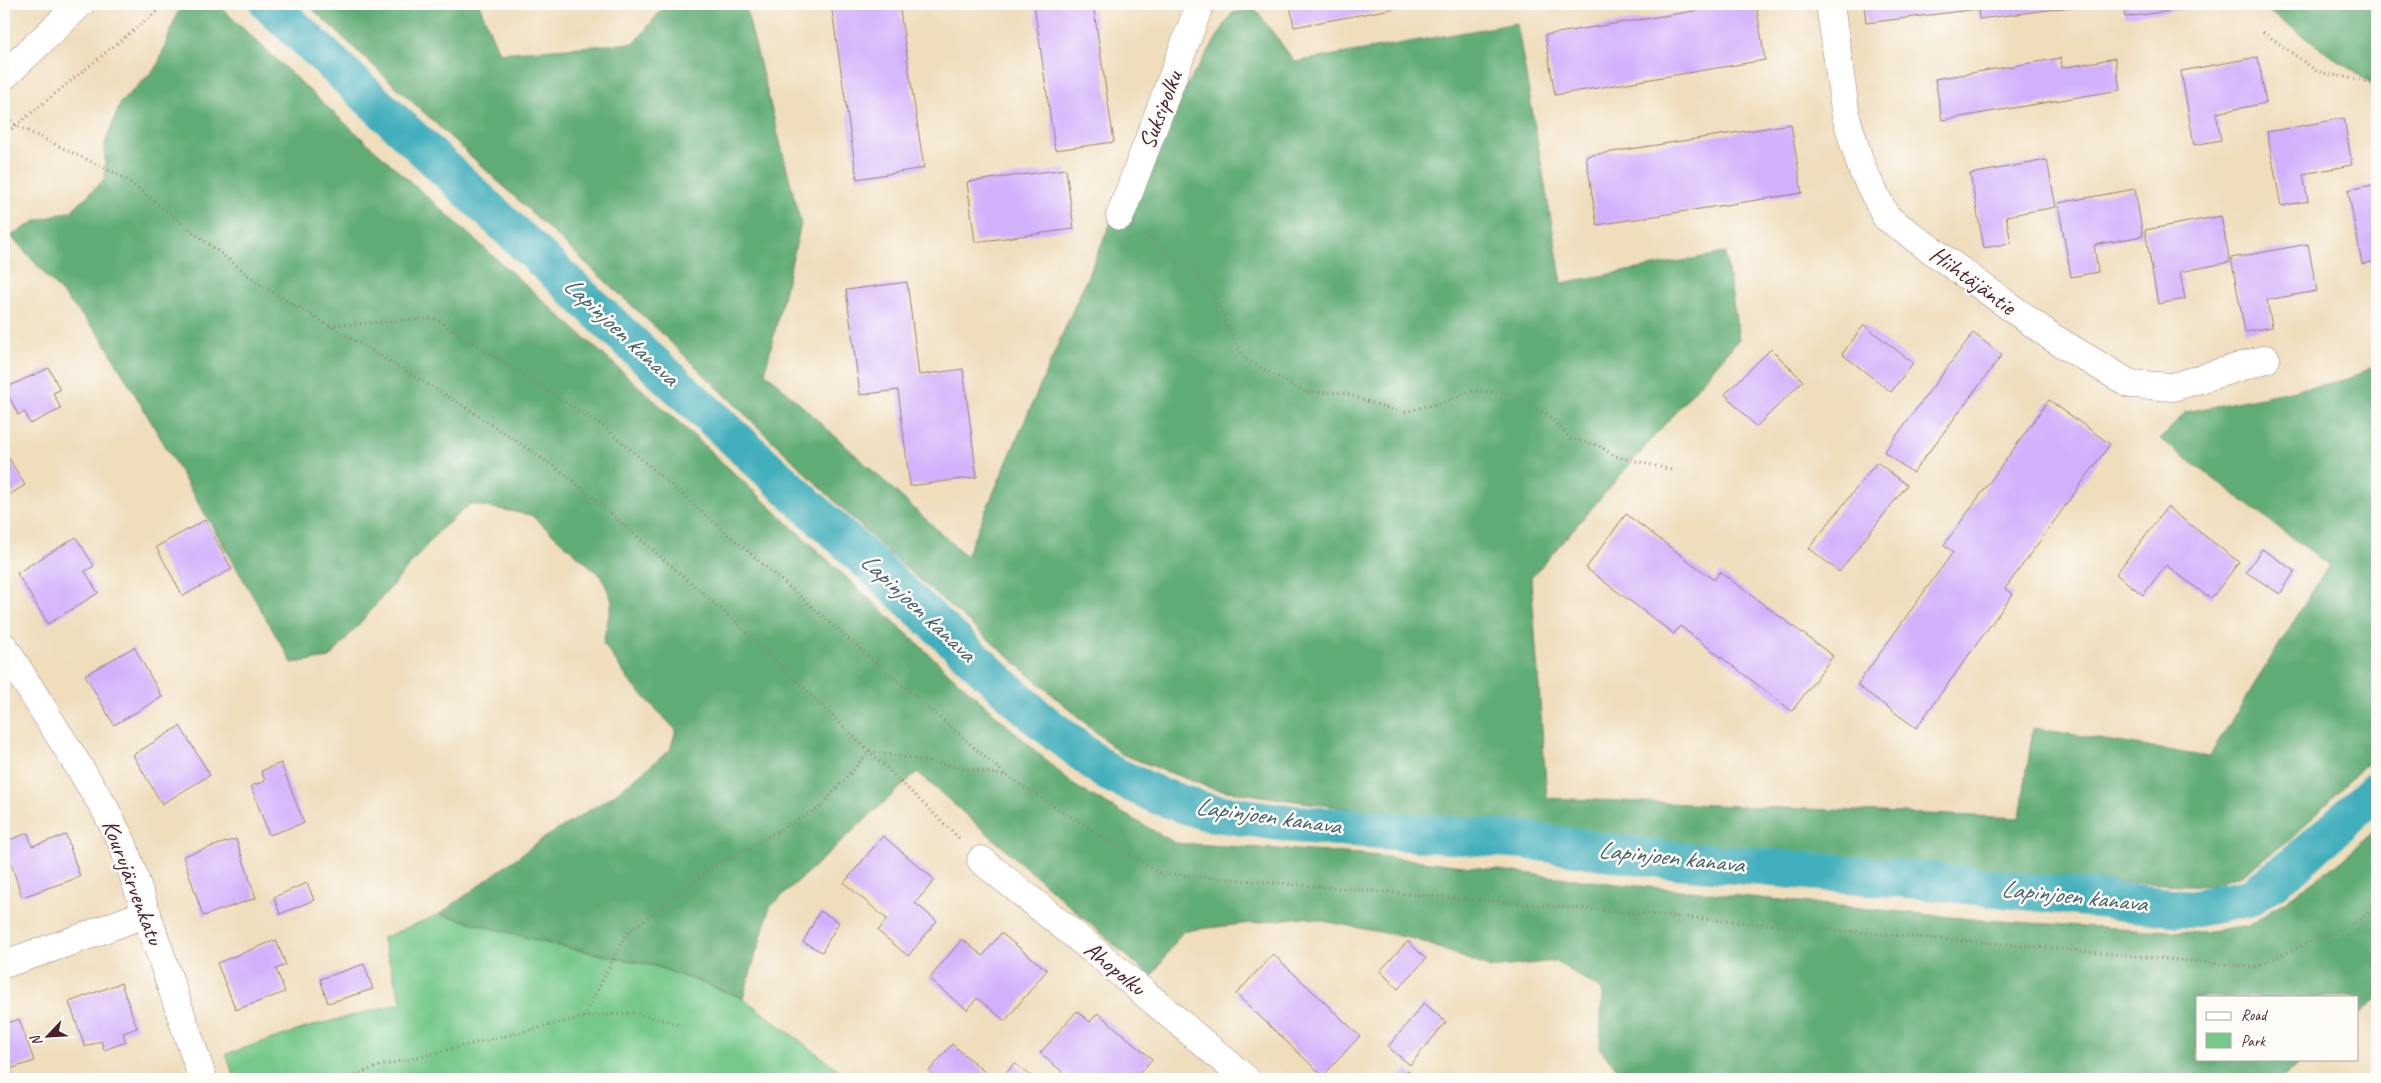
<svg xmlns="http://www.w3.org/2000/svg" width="2381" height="1083" font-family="Caveat,sans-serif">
<rect width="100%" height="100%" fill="#fdfcf7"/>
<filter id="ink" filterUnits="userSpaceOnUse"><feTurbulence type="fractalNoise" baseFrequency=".02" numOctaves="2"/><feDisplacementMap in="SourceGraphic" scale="10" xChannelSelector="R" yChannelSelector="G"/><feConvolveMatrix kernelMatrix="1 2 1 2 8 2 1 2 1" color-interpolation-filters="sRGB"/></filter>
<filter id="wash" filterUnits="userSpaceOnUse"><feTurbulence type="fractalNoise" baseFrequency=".0096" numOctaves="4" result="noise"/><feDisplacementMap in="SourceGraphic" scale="20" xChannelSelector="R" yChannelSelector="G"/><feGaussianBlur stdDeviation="1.12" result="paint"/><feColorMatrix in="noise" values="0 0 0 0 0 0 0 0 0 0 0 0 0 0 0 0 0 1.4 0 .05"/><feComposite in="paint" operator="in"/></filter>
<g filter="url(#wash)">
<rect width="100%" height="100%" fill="#efddbc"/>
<path fill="#75c88a" stroke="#60745a" d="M 440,914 L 550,944 L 655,966 L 743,998 L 851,1079 L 235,1079 L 226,1054 L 312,1026 L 402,1003 L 382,938 Z"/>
<path fill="#60ac76" stroke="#556650" d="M 185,4 L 217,4 L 325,105 L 694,436 L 958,681 L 1075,786 L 1175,843 L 1361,854 L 1609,883 L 1982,920 L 2202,933 L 2249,926 L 2341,861 L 2377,828 L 2377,998 L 2357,1016 L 2357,997 L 2197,997 L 2197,1059 L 2306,1059 L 2281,1079 L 1626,1079 L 1600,1049 L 1602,990 L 1555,961 L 1491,968 L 1415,939 L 1303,917 L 1183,931 L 1151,977 L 917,772 L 770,907 L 743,998 L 655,966 L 550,944 L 440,914 L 541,840 L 614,795 L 670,750 L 676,730 L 630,682 L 603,643 L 612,601 L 602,577 L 531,515 L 470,504 L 438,532 L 330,658 L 292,663 L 102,338 L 11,236 L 36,221 L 71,211 L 105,179 L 105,143 L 121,102 L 157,67 L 177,14 Z
M 307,4 L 479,4 L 499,53 L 635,43 L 666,4 L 745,5 L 801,224 L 765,372 L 966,556 L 1132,174 L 1232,13 L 1255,9 L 1295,62 L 1517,23 L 1562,283 L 1725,253 L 1739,339 L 1531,578 L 1547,798 L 2020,818 L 2033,728 L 2209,757 L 2329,565 L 2160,439 L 2186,412 L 2345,380 L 2377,365 L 2377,758 L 2363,767 L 2291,839 L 2242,875 L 2210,886 L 2030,878 L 1627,839 L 1406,817 L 1213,789 L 1121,754 L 886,551 L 659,331 Z
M 2258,4 L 2377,4 L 2377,88 Z"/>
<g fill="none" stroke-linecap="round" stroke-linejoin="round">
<path stroke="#3faebb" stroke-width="38" d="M 269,4 L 642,353 L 1038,718 L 1107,772 L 1159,796 L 1207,812 L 1294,824 L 1523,840 L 1661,859 L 1920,880 L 2190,909 L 2249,898 L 2293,866 L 2377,789"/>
</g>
<g id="blocks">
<path fill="#d2b1fc" d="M 831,4 L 899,4 L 924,168 L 857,179 Z
M 1034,4 L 1093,4 L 1114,142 L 1055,150 Z
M 1290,4 L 1413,4 L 1413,5 L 1294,27 Z
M 1737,4 L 1756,4 L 1765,60 L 1555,95 L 1545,35 Z
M 1864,4 L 2079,4 L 2079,6 L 1979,19 L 1978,9 L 1866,23 Z
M 2123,4 L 2184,4 L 2185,9 L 2125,17 Z
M 2258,57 L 2266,103 L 2216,113 L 2221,140 L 2194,145 L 2181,71 Z
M 2061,58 L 2062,68 L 2115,58 L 2120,90 L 1942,120 L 1935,79 Z
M 2344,118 L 2352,165 L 2303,174 L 2308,201 L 2281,206 L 2267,132 Z
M 1791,124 L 1802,193 L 1597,225 L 1586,156 Z
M 2047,160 L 2056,207 L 2006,216 L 2011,243 L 1984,248 L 1970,174 Z
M 1066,169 L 1074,229 L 975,242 L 967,182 Z
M 2377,184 L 2377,261 L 2362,264 L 2348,190 Z
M 2135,189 L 2143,236 L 2094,245 L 2098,272 L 2071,277 L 2058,203 Z
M 2221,216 L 2230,262 L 2180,272 L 2185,299 L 2158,304 L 2145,230 Z
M 2308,244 L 2317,291 L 2267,300 L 2272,327 L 2245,332 L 2231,258 Z
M 907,282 L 919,375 L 963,369 L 977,477 L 910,486 L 898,390 L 860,395 L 846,290 Z
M 1864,325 L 1913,363 L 1891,392 L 1842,354 Z
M 1973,333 L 2002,355 L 1913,473 L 1884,452 Z
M 1771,349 L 1803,381 L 1756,427 L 1725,394 Z
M 49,368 L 60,390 L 53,393 L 61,409 L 30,424 L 25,412 L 18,415 L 5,388 Z
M 2049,400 L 2110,444 L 2005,589 L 2013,594 L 1916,728 L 1857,685 L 1953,552 L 1944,545 Z
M 4,450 L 25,485 L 4,498 Z
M 1877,462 L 1907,485 L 1839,572 L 1809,548 Z
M 2167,507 L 2239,562 L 2211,599 L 2166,565 L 2143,595 L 2116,574 Z
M 1626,514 L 1714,580 L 1720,572 L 1833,656 L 1792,711 L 1680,626 L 1674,634 L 1586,568 Z
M 205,520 L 232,569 L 183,596 L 156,547 Z
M 76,537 L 94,566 L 85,571 L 98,593 L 48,624 L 17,573 Z
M 2262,549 L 2295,571 L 2280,594 L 2246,572 Z
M 134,647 L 162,697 L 114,725 L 85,675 Z
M 180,726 L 210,775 L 162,804 L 133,755 Z
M 281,763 L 304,823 L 269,835 L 251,786 L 265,781 L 261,771 Z
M 28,833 L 32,846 L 66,835 L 80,877 L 22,897 L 4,842 Z
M 883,836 L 935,880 L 915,903 L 937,921 L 908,956 L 878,931 L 887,919 L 844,883 Z
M 236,839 L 256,898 L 203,916 L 183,856 Z
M 307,883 L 314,900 L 280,914 L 274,897 Z
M 820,911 L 839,922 L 822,952 L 803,942 Z
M 1001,933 L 1047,970 L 1005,1021 L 977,998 L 967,1010 L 929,979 L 962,939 L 983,956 Z
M 276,940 L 286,965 L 276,969 L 285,992 L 236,1010 L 217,963 Z
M 1408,941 L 1426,959 L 1398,989 L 1380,971 Z
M 1273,954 L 1360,1036 L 1323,1076 L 1236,994 Z
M 364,964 L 373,989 L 328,1003 L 320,979 Z
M 121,983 L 137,1028 L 123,1033 L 126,1042 L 104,1050 L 101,1041 L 85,1047 L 69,1002 Z
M 1424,1003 L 1446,1022 L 1410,1065 L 1388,1047 Z
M 1077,1011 L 1090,1022 L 1098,1013 L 1152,1059 L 1135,1079 L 1086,1078 L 1071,1079 L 1040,1053 Z
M 19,1019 L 34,1061 L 10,1069 L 14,1079 L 4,1079 L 4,1024 Z
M 952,1044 L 987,1074 L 983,1079 L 938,1079 L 929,1071 Z
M 1014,1063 L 1035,1079 L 1002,1079 Z
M 1408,1070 L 1417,1079 L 1398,1079 Z"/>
</g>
</g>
<g filter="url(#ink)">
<use href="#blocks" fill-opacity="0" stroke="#9c7e74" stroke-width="1"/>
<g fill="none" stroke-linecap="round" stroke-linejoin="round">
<g stroke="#9c7e74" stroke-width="29">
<path id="minor" d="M 1830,4 L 1846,117 L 1862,169 L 1886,217 L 2053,338 L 2130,384 L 2173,387 L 2266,359
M 1120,216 L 1200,4
M 4,647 L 104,807 L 123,845 L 203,1079
M 981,860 L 1103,958 L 1246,1079
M 4,964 L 78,939 L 147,913"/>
</g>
<g stroke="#9c7e74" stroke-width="29">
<path id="major" d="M 4,76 L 80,4"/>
</g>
<path stroke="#9c7e74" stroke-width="3" stroke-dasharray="1 4" stroke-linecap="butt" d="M 4,14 L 14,4
M 2263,32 L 2318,72 L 2365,81 L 2377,72
M 4,113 L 15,125 L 123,177 L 261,285 L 459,403 L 565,474 L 727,614 L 959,838
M 4,135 L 166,4
M 1145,235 L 1186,265 L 1210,289 L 1244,358 L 1305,392 L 1344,393 L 1401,413 L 1448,401 L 1474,390 L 1514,395 L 1547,414 L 1571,439 L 1598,445 L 1615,456 L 1672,470
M 330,326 L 434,318 L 603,426 L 1006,775
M 584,1017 L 626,934 L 708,871 L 820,807 L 870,751 L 1007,776 L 1159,873 L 2037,947 L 2254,967 L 2355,922 L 2377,908
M 346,1079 L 376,1067 L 584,1017 L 634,1013 L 681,1025"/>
<use href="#minor" stroke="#fff" stroke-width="28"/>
<use href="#major" stroke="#fff" stroke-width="28"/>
</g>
</g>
<g text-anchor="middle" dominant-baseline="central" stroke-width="5" stroke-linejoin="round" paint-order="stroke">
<g font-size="24" fill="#4a1f2b" stroke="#fdfcf7">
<text transform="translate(1160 110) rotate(-69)">Suksipolku</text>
<text transform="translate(1973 280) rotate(36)">Hiihtäjäntie</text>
<text transform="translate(133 882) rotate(69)">Kourujärvenkatu</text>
<text transform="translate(1115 968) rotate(39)">Ahopolku</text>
</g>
<g font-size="25" font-style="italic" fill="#455f6c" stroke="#fdfcf7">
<text transform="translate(621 331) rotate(43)">Lapinjoen kanava</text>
<text transform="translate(918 607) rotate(43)">Lapinjoen kanava</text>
<text transform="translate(1268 816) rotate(8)">Lapinjoen kanava</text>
<text transform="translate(1671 857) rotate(6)">Lapinjoen kanava</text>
<text transform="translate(2074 896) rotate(6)">Lapinjoen kanava</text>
</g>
</g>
<rect width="2381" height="1083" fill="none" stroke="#fdfcf7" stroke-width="20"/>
<rect x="2196" y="996" width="162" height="65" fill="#fdfcf7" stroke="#b5a4a5"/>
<rect x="2206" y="1012" width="25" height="8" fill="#ffffff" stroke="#b5a4a5"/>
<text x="2241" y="1020" font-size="15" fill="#4a1f2b">Road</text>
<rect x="2206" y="1033" width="25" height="15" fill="#75c88a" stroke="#b5a4a5"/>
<text x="2241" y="1046" font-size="15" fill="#4a1f2b">Park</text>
<g transform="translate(48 1036) rotate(245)" stroke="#fdfcf7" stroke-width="4" paint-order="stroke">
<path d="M0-4L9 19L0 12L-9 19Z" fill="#4a1f2b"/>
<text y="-8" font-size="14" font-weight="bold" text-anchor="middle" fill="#4a1f2b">N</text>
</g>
</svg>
